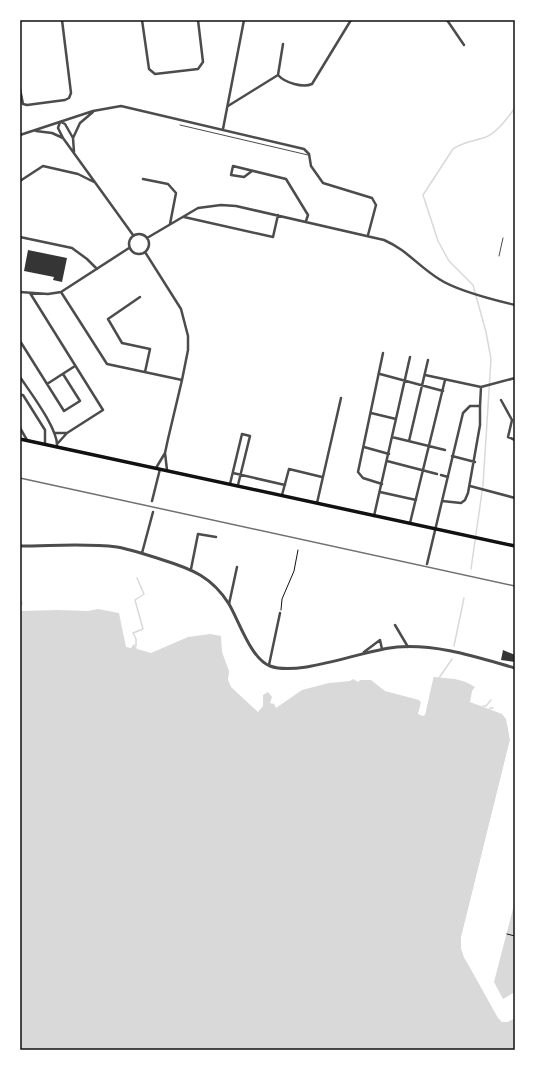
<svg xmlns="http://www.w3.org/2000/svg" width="535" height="1070" font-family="'Source Sans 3',sans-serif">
<rect width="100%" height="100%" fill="#fff"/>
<path fill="#d9d9d9" d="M 98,609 L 119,613 L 126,647 L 131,648 L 134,644 L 137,649 L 151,653 L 188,637 L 210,634 L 221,636 L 222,652 L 229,671 L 228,680 L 231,687 L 258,712 L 263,706 L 263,695 L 268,692 L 272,697 L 270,703 L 274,704 L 276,708 L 302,690 L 329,683 L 350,681 L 353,679 L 358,682 L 360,680 L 371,680 L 385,691 L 419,700 L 421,703 L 418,714 L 425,714 L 433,677 C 450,679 459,677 475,687 L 472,691 L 470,702 L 502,714 L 506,719 L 510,740 L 461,938 L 461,948 L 464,957 L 498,1018 L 502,1022 L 507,1022 L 515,1018 L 515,1050 L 20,1050 L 20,611 L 58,610 L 88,611 Z
M 515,901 L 515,992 L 503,999 L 494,982 Z"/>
<path fill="#fff" d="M 434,675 L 425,715 L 423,716 L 418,714 L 421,703 L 422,702 L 421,713 L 423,714 L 427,690 L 431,676 Z
M 507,717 L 510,725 L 512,741 L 463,938 L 463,948 L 466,956 L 500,1017 L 503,1020 L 506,1020 L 515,1016 L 515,1018 L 507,1022 L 502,1022 L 464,957 L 461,948 L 461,938 L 510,740 Z"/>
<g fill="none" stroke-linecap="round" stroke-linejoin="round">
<path stroke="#d9d9d9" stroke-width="1.5" d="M 471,569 L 483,485 L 491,359 L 486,332 L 473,285 L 449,261 L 438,241 L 423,195 L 453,149 C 463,142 475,141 486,137 C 498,132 507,118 515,108
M 20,596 L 22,604 L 20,606
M 136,646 L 136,639 L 133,633 L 143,629 L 135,600 L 144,594 L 137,578
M 454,646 L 464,598
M 439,678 L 452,659
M 483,706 L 486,706 L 491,700
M 490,709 L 490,708 L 493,708"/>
</g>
<path fill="#353535" d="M 28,250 L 67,258 L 62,282 L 53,280 L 54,277 L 24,271 Z
M 503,650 L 515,655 L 515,662 L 501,660 Z"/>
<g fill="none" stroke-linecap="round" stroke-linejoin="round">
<path stroke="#111" stroke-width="1" d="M 281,610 L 282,599 L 294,571 L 298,550
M 507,934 L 515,936"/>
<path stroke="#4c4c4c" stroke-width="1" d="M 180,125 L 308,155
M 499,256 L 503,238"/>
<path stroke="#4c4c4c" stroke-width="2.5" d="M 142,20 L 149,69 L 155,74 L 198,69 L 203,62 L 198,20
M 447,20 L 464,45
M 278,75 L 283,44
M 20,89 L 23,104 L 27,105 L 65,100 L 69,98 L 71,93 L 62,20
M 228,106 L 278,75 C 285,83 303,88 312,84 L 351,20
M 60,122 L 58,128 L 63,138 L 133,235
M 61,122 L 65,124 L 73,138 L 74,152
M 223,129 L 244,20
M 36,131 L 52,133 L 63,138
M 20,135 L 93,111 L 121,106 L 304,149 L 309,154 L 311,166 L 323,183 L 372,198 L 376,205 L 368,235
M 73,138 L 80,123 L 93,112
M 252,171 L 244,177 L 231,175 L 233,166 L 286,179 L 308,215 L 306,221
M 143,179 L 168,184 L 176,193 L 170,224
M 20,181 L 43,166 L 78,174 L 94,182
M 184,217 L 273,237 L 278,215
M129 244a10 10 0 1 1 20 0a10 10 0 1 1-20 0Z
M 20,237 L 72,248 L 87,259 L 97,269
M 147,238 L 198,208 L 221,205 L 236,206 L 384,240 C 407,250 418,266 439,279 C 457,291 494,300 515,305
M 145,252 L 181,309 L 188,336 L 188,350 L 182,380 L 168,439 L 165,453 L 156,468
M 20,292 L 48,294 L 61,292 L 129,248
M 61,292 L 107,364 L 182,380
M 30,293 L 103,410 L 67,433 L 54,433
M 140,297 L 108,319 L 122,343 L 150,349 L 145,372
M 20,341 L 64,411 L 80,401 L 63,374
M 380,374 L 443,391
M 425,375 L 481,387 L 515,378
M 20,377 C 30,392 59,430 57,447
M 47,384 L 75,366
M 20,395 L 23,395 L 45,430 L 45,444
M 501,400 L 512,420 L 508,437 L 515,440
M 371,413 L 396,419
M 20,428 L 27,440
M 392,437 L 445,450
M 409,441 L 428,360
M 58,443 L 67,433
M 364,447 L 389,454
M 165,453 L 167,470
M 452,456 L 475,462
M 387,461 L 437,474
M 233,473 L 285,485
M 441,475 L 448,477
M 230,484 L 242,434 L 250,436 L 238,485
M 382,484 L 363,478 L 358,472 L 383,353
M 470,486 L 515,498
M 380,492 L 416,500
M 282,495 L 289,469 L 322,477
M 152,501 L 160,469
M 442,501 L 461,503 L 465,500 L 468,493 L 480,425 L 480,406
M 317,503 L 341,398
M 374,516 L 410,357
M 410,523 L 445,380
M 142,553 L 153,512
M 427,564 L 463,413 L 470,406 L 480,406 L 481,387
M 191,569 L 198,534 L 216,537
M 229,604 L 237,567
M 395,625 L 408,647
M 364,652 L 380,640 L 382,649
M 269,665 L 280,613"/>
<path stroke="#4c4c4c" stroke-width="3" d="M 20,546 C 52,546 85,543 117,547 C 133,550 148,555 163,560 C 192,569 212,577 229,604 C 239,621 251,659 270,666 C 299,677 363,650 397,647 C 438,644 476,657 515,668"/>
<path stroke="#111" stroke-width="3.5" d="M 20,439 L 515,546"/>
<path stroke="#707070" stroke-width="1.5" d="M 20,478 L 515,586"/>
</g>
<rect width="535" height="1070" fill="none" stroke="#ffffff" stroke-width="42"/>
<rect x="21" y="21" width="493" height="1028" fill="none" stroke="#111" stroke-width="1.5"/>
</svg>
